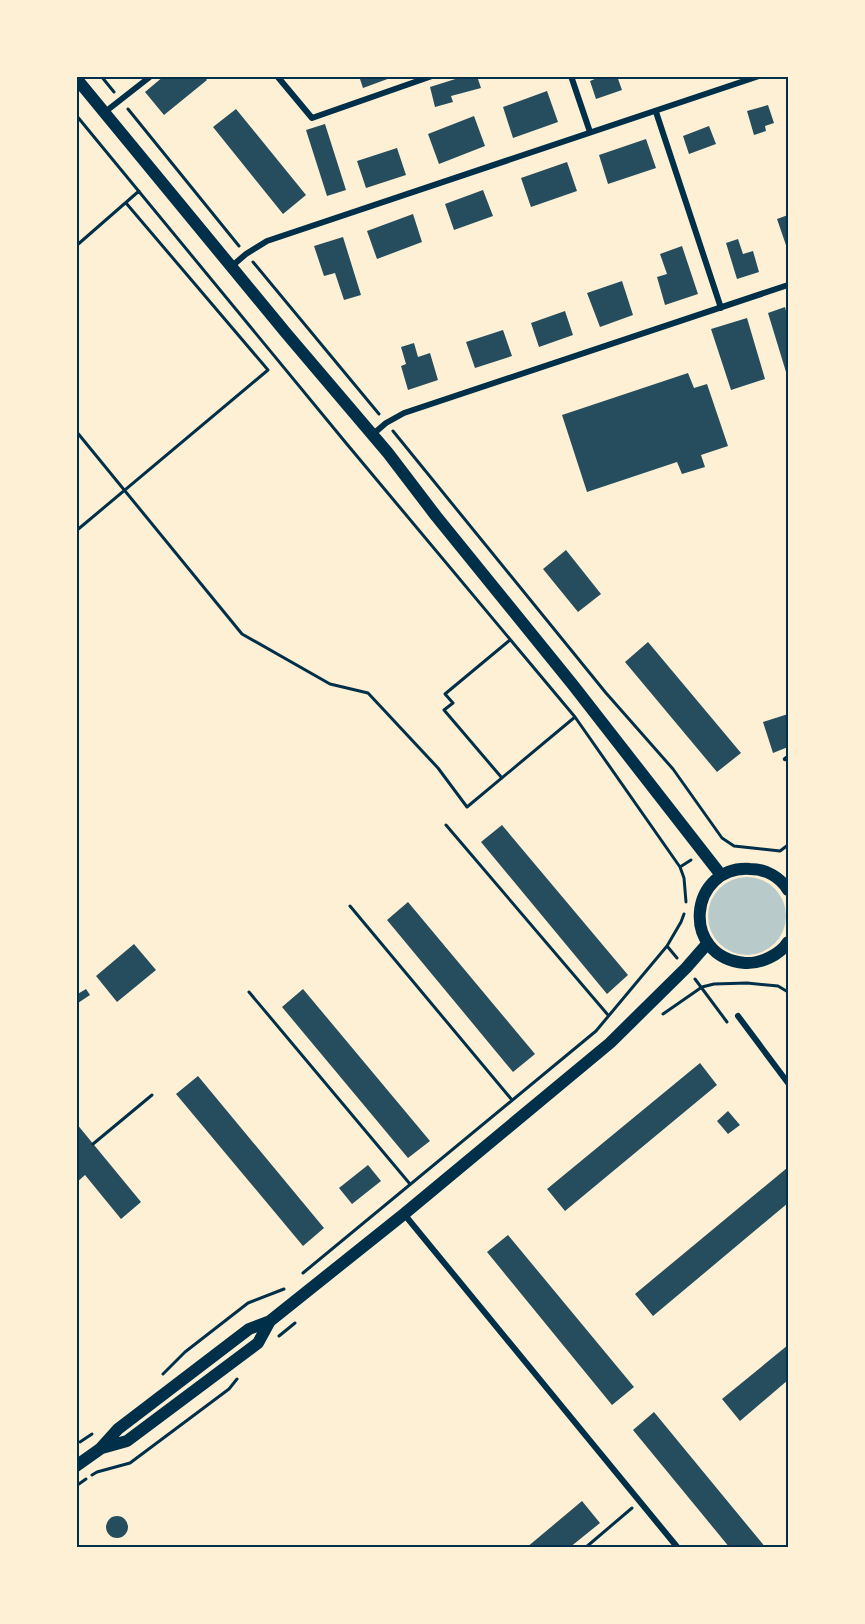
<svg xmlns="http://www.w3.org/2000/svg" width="865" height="1624" font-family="Montserrat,sans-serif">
<rect width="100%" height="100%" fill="#fdf0d5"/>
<path fill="#b9caca" d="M708 916a39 39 0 1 1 78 0a39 39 0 1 1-78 0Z"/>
<path fill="#264d5e" d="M 164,76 L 204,76 L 207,80 L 164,115 L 145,92 Z
M 359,76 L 393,76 L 393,77 L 363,88 Z
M 465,76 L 477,76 L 481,88 L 451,96 L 453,102 L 435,107 L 430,87 Z
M 602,76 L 617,76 L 622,90 L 596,99 L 590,81 Z
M 547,91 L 558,122 L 513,138 L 503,107 Z
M 768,105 L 774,123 L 765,126 L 766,131 L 754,135 L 747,111 Z
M 236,109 L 306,195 L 283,214 L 213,127 Z
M 474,116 L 485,146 L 439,164 L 428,134 Z
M 325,124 L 346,190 L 327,196 L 306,130 Z
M 709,126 L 716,144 L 689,154 L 683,136 Z
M 646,139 L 656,168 L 608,184 L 599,155 Z
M 397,148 L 406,175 L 366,188 L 357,161 Z
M 567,162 L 577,191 L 531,207 L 521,178 Z
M 483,190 L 493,216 L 454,230 L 445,204 Z
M 413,214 L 422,242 L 377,259 L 367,231 Z
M 788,215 L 788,251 L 777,219 Z
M 343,237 L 361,295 L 344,300 L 335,273 L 324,276 L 314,246 Z
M 738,239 L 743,254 L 753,251 L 759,272 L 737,279 L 726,243 Z
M 682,246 L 698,294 L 665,305 L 657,277 L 667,274 L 660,254 Z
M 622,281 L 633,315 L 600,327 L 587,293 Z
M 785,307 L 788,319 L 788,371 L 786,372 L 768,313 Z
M 565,311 L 573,335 L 539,347 L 531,323 Z
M 747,318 L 765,379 L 731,390 L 711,329 Z
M 503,330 L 512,356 L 475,368 L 466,342 Z
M 414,343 L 418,357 L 430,353 L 438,380 L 408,390 L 401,366 L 406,364 L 401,347 Z
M 688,373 L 694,388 L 707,384 L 728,446 L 701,455 L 705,467 L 682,474 L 677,462 L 587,492 L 562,415 Z
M 566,550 L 601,594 L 578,612 L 543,569 Z
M 648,642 L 741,753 L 717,772 L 625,662 Z
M 788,714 L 788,747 L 773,753 L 763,722 Z
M 502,825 L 628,975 L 607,994 L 481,842 Z
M 408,902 L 535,1054 L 513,1072 L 387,920 Z
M 134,944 L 156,970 L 117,1002 L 96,976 Z
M 86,989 L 90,995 L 78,1003 L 76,1000 L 76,995 Z
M 303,989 L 430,1141 L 408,1158 L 282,1007 Z
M 700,1063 L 717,1085 L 565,1211 L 547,1189 Z
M 198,1076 L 324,1228 L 303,1246 L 176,1094 Z
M 728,1111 L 740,1125 L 728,1134 L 717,1121 Z
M 76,1123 L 141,1202 L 121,1219 L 85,1175 L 76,1183 Z
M 368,1165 L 381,1181 L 352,1204 L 339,1188 Z
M 787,1168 L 788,1170 L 788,1203 L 653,1316 L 635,1294 Z
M 508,1235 L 634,1387 L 612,1405 L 487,1252 Z
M 788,1345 L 788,1380 L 740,1421 L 722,1399 Z
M 654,1412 L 766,1548 L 730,1548 L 633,1430 Z
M 582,1501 L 600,1523 L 569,1548 L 526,1548 Z
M106 1527a11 11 0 1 1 22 0a11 11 0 1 1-22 0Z"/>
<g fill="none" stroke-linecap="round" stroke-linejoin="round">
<path stroke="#003049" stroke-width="3" d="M 101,76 L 114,92
M 128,109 L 239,246
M 76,115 L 346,443 L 575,717 L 680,867 L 684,878 L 686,902
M 76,246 L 139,191
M 253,262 L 379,414
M 76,431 L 242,634 L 330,684 L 368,693 L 438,768 L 467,807 L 575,717
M 393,431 L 606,693 L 673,769 L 722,838 L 734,846 L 780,851 L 788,845
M 76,531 L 268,370 L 126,203
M 502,778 L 444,710 L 453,703 L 445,694 L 510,640
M 446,825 L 608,1015
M 680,867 L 691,860
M 350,906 L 512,1100
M 667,946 L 677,958
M 695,979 L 727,1022
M 249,992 L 410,1184
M 663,1014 L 702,987 L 714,984 L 747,983 L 778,986 L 788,992
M 93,1144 L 152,1095
M 303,1273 L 596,1031 L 667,946 L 681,922 L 684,914
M 279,1336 L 295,1323
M 163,1374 L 185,1352 L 248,1303 L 284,1289
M 80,1442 L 92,1434
M 92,1475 L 97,1472 L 130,1463 L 229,1389 L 237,1379
M 76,1486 L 86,1479
M 585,1548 L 632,1508"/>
<path stroke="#003049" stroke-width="4.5" d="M 785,759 L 788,757"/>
<path stroke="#003049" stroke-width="6" d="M 277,76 L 312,118 L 432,76
M 571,76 L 590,132
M 105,112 L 151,76
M 656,112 L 721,308
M 232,266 L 246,254 L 267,241 L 759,76
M 372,435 L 386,423 L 404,413 L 788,285
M 738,1016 L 788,1083
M 404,1214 L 678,1548"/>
<path stroke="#003049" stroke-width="12" d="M 76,78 L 286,333 L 388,453 L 436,516 L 573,685 L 721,875
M 788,890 C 780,877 766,869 750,869 C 689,865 679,957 745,963 C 760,964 780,955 788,942
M 102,1448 L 127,1441 L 258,1343 L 270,1321
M 76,1466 L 100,1449 L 118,1429 L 249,1329 L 270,1321 L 404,1214 L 610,1043 L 686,968 L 707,944"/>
</g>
<rect width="865" height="1624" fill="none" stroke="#fdf0d5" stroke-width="156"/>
<rect x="78" y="78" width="709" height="1468" fill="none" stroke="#003049" stroke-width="2"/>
</svg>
